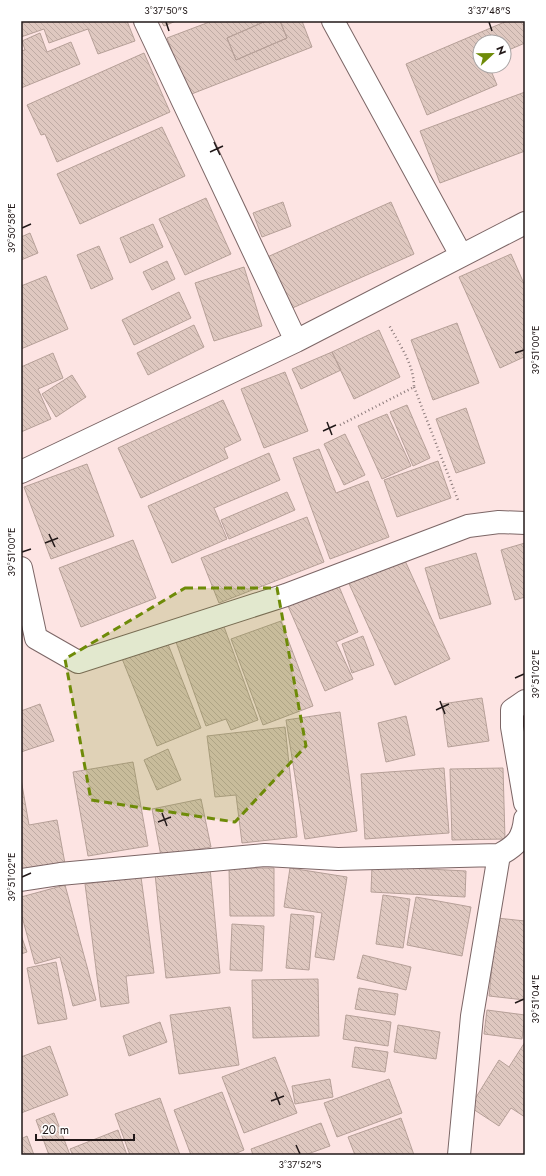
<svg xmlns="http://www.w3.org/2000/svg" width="546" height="1176" font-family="Jost,sans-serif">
<defs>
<pattern id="building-back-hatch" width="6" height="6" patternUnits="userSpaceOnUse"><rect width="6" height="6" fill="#dfc8c0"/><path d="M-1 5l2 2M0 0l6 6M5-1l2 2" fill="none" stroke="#bfaba4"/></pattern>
</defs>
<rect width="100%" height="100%" fill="#fde4e3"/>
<path fill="url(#building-back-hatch)" stroke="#b6a098" d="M 21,21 L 127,21 L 135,41 L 98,54 L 88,29 L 49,43 L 44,29 L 21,37 Z
M 161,21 L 176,21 L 164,26 Z
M 212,21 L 266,21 L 227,38 L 236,60 L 287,38 L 280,21 L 302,21 L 312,47 L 189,95 L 167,38 Z
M 266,21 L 280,21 L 287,38 L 236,60 L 227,38 Z
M 507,21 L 525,21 L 525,43 L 504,52 L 504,42 L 480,42 L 480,66 L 489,66 L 497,85 L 427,115 L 406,64 Z
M 40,33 L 47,52 L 71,42 L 80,64 L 21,88 L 21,51 L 25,50 L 22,41 Z
M 144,53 L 170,112 L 57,162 L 45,134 L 41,135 L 27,105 Z
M 525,92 L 525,151 L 440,183 L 420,131 Z
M 162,127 L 185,176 L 80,224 L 57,174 Z
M 206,198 L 231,254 L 185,275 L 159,219 Z
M 283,202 L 291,226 L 262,237 L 253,213 Z
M 391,202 L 414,254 L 288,310 L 265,258 Z
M 153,224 L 163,247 L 130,263 L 120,238 Z
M 30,233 L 38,253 L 21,260 L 21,237 Z
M 99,246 L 113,279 L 91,289 L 77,255 Z
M 511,254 L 525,286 L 525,361 L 524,357 L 500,368 L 459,277 Z
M 167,261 L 175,279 L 152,290 L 143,272 Z
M 244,267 L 262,326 L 214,341 L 195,283 Z
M 46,276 L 68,329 L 21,349 L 21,286 Z
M 179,292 L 191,318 L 134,345 L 122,320 Z
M 457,323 L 479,383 L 433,400 L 411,340 Z
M 194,325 L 204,347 L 148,375 L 137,353 Z
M 379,330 L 400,377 L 354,399 L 332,352 Z
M 332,352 L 341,370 L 301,389 L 292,369 Z
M 53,353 L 63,378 L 38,389 L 51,419 L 21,432 L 21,367 Z
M 285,372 L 308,431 L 264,448 L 241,389 Z
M 72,375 L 86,397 L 56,417 L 42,394 Z
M 223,400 L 241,440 L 224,448 L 228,458 L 141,498 L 118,448 Z
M 407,405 L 430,458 L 413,466 L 390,412 Z
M 466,408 L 485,463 L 456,473 L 436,419 Z
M 387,414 L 411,466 L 382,479 L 358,426 Z
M 345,434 L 365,475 L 344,485 L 324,444 Z
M 319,449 L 336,493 L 368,481 L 389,537 L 330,559 L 293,458 Z
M 269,453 L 280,480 L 214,508 L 227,539 L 172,563 L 148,506 Z
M 438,461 L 451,498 L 397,517 L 384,480 Z
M 87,464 L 114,536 L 51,559 L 24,487 Z
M 287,492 L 295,510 L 229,539 L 221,520 Z
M 307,517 L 324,562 L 219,603 L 201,558 Z
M 133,540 L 156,598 L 81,627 L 59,568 Z
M 525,543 L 525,597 L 515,600 L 501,550 Z
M 401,552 L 450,659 L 395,685 L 346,577 Z
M 476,553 L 491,604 L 440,619 L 425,568 Z
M 338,584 L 358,632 L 336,642 L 353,679 L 325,691 L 288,606 Z
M 281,621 L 313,706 L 263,725 L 231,639 Z
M 223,624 L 258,720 L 231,730 L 226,719 L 206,726 L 176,642 Z
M 363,636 L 374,665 L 352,673 L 342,644 Z
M 166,639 L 201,728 L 157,746 L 121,656 Z
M 482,698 L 489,741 L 448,747 L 442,704 Z
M 40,704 L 54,741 L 21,752 L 21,711 Z
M 340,712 L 357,831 L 305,839 L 286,720 Z
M 406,716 L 415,755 L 386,762 L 378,723 Z
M 285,727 L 297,837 L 242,843 L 236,795 L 215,797 L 207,736 Z
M 168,749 L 181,780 L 157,790 L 144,760 Z
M 133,762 L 148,846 L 88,856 L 73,772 Z
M 444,768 L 449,833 L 365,839 L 361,774 Z
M 503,768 L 505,839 L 452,840 L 450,769 Z
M 21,779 L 29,825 L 57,820 L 66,869 L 21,877 Z
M 201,799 L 211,847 L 161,856 L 152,809 Z
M 372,866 L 466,871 L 465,897 L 371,892 Z
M 210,868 L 220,973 L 166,978 L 155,874 Z
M 229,868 L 274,868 L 274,916 L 230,916 Z
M 290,868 L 347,877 L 334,960 L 315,957 L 322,913 L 284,907 Z
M 141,877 L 154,973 L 126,976 L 129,1003 L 101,1007 L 85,884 Z
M 65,885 L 96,1000 L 73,1006 L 60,957 L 35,964 L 21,913 L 21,897 Z
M 383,895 L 410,899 L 403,948 L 376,944 Z
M 416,897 L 471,907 L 462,956 L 407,945 Z
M 291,914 L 314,916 L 309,970 L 286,968 Z
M 497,918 L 525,921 L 525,1000 L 489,996 Z
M 232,924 L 264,926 L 262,971 L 230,970 Z
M 21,935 L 27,952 L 21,954 Z
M 363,955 L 411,967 L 406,990 L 357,978 Z
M 56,962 L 67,1019 L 38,1024 L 27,968 Z
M 318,979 L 319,1036 L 253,1038 L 252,980 Z
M 359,988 L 398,994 L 395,1015 L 355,1009 Z
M 230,1007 L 239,1065 L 179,1074 L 170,1015 Z
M 487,1010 L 525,1015 L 522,1039 L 484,1034 Z
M 346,1015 L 391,1022 L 388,1046 L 343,1039 Z
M 160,1022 L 167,1042 L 129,1056 L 123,1036 Z
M 398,1025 L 440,1032 L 436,1059 L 394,1052 Z
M 525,1042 L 525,1117 L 511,1108 L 499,1126 L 470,1107 L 499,1060 L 509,1067 Z
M 50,1046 L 68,1095 L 21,1113 L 21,1057 Z
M 355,1047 L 388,1052 L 385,1072 L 352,1067 Z
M 275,1057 L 297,1113 L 244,1133 L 222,1077 Z
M 330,1079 L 333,1097 L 295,1104 L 292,1086 Z
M 389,1079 L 402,1113 L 337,1137 L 324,1103 Z
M 222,1092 L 244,1150 L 232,1155 L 191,1155 L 174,1110 Z
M 160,1098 L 180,1155 L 130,1155 L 115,1114 Z
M 54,1113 L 70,1155 L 49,1155 L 36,1120 Z
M 401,1118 L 414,1155 L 355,1155 L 348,1137 Z
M 321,1123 L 330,1146 L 305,1155 L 253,1155 L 251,1149 Z
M 118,1130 L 127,1155 L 73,1155 L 70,1149 Z
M 27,1136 L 34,1155 L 21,1155 L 21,1139 Z"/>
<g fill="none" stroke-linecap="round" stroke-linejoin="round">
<g stroke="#7c6666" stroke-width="24">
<path id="minor" d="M 145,21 L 296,341
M 333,21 L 461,255
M 21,472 L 296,341 L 525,223
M 21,568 L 36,638 L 78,662 L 286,595 L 468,526 L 499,522 L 525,523
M 525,701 L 512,710 L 512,727 L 525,803
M 21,880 L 60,874 L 265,855 L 338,859 L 499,855
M 459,1155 L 472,1016 L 499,855 C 516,846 523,839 525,819"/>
</g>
<path stroke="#8b7a7a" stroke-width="2.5" stroke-dasharray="1 3" stroke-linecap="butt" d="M 414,387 L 458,500
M 340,425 L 414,387 C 414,364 399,344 389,325"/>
<use href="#minor" stroke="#fff" stroke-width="22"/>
</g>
<path fill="#6e8b08" fill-opacity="0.2" stroke="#6e8b08" stroke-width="3" stroke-dasharray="8 5" stroke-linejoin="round" d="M 185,588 L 277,588 L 306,746 L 235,822 L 91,800 L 65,659 Z"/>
<path fill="none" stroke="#221919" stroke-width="1.5" d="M 166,22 L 169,31M 489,22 L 492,31M 214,142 L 220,155M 210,152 L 223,146M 22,228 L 31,224M 515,353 L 524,350M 327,422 L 332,435M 323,431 L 336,425M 49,534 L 55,547M 45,543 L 58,538M 22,552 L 31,549M 515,678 L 524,674M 440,701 L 445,714M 436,710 L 449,704M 162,813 L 167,826M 158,822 L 171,817M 22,877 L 31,873M 515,1003 L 524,999M 275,1092 L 280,1105M 271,1101 L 284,1096M 296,1145 L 300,1154"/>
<rect width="546" height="1176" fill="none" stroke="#ffffff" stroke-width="44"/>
<g transform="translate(492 54) rotate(68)"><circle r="19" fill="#ffffff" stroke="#a7a3a3"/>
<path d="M0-3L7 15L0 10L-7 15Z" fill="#6e8b08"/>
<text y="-6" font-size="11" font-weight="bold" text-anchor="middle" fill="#221919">N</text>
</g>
<path d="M36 1134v6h98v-6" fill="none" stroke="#221919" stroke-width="2"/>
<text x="42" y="1134" font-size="12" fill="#221919" stroke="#ffffff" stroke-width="3" paint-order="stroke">20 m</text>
<rect x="22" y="22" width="502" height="1132" fill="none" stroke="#221919" stroke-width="1.5"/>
<g font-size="10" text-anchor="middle" fill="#221919">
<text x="166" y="14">3°37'50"S</text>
<text x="489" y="14">3°37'48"S</text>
<text transform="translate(11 228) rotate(-90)" y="4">39°50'58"E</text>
<text transform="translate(535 350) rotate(-90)" y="4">39°51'00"E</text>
<text transform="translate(11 552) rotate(-90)" y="4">39°51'00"E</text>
<text transform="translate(535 674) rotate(-90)" y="4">39°51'02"E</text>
<text transform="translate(11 877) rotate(-90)" y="4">39°51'02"E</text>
<text transform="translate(535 999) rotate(-90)" y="4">39°51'04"E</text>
<text x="300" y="1168">3°37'52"S</text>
</g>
</svg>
